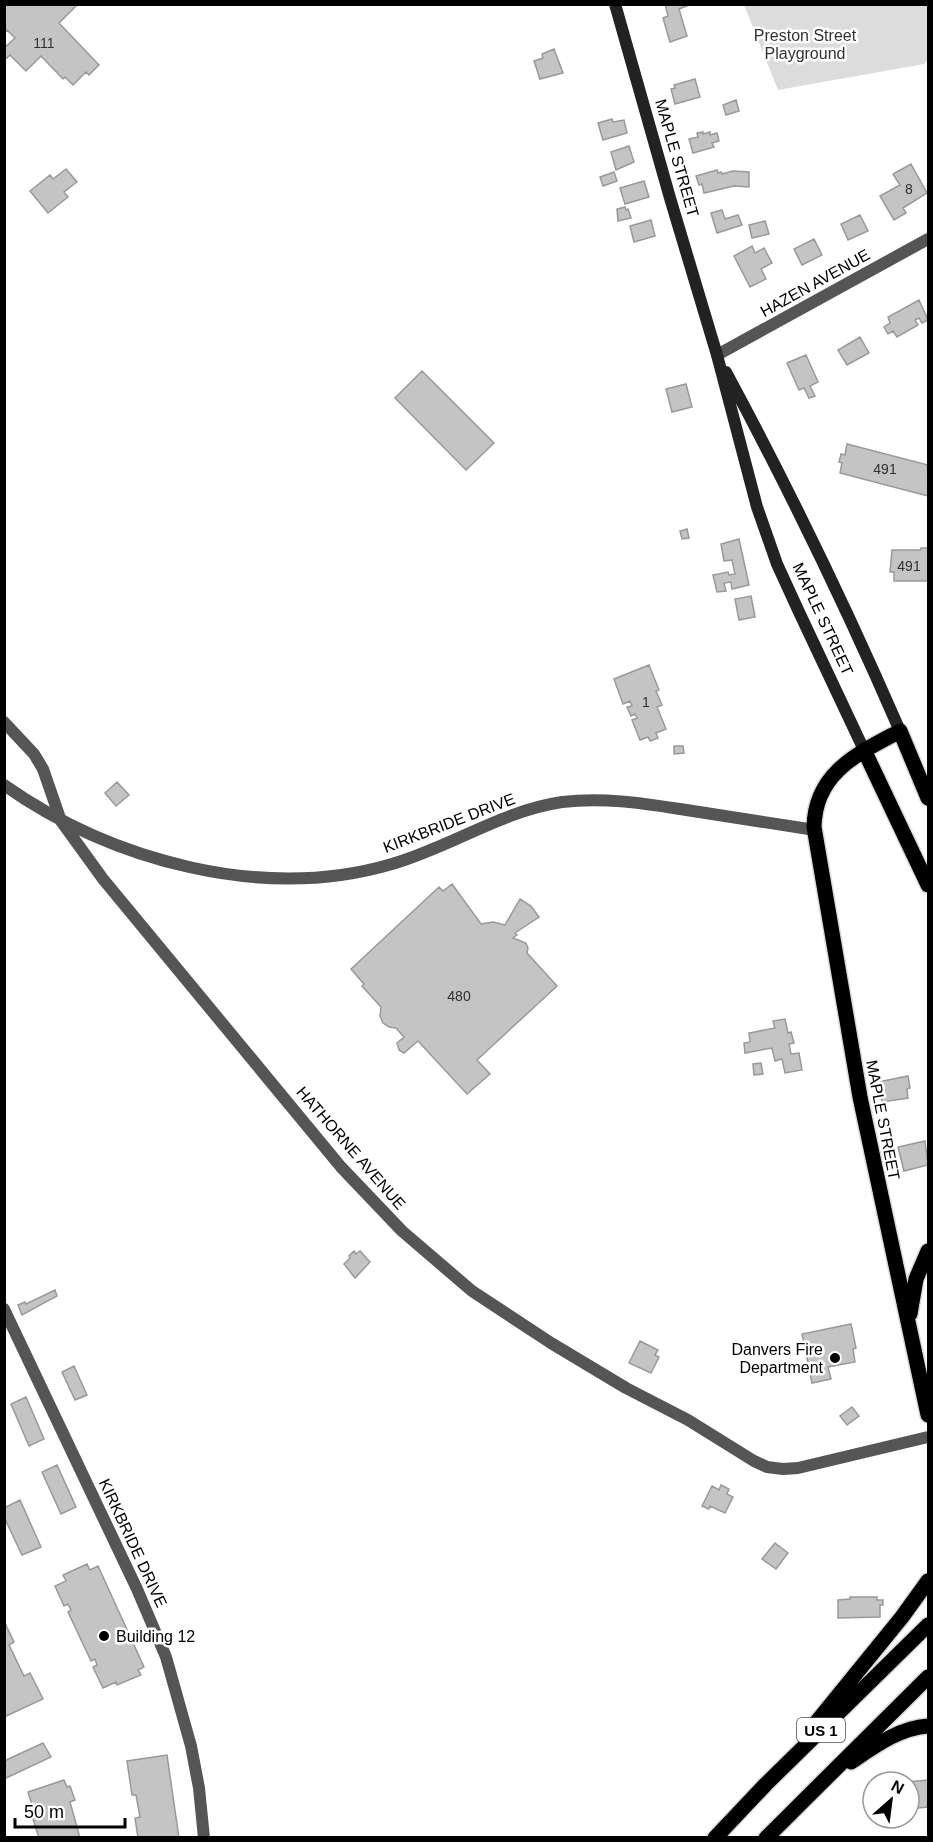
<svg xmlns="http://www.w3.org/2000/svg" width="933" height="1842" font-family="Arial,sans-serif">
<rect width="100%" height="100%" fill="#fff"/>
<path fill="#dcdcdc" d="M 744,5 L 928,5 L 928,60 L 924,64 L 778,90 Z"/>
<path fill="#c4c4c4" stroke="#999" stroke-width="1.5" d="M 4,4 L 78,4 L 59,23 L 99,65 L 89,75 L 86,72 L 73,85 L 65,77 L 63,79 L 41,56 L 26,71 L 10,55 L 7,58 L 4,56 L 4,48 L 15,38 L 7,30 L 4,33 Z
M 665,4 L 687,4 L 687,6 L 679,9 L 687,36 L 670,42 L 663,18 L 668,16 Z
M 554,49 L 563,73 L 540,79 L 534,61 L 543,58 L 542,54 Z
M 695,79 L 700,97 L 675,104 L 671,89 L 675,88 L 674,85 Z
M 736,100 L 739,111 L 726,115 L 723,105 Z
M 612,119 L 613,122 L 624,120 L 627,133 L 603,140 L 598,123 Z
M 703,132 L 703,134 L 710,132 L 710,135 L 717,133 L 719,141 L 712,143 L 714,147 L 693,153 L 689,139 L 698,137 L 697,133 Z
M 629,146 L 634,162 L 616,170 L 611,152 Z
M 911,164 L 927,193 L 903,208 L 906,213 L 894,220 L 880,196 L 900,185 L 893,174 Z
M 66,169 L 77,182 L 64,192 L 68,197 L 48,213 L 30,191 L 50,175 L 53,179 Z
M 717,170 L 718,173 L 721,172 L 722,174 L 733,171 L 749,172 L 749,187 L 734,186 L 704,193 L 702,184 L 699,185 L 696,176 Z
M 614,172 L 617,181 L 603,186 L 600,177 Z
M 644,181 L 649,197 L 625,204 L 620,188 Z
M 625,207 L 626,210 L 628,209 L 631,218 L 618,221 L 617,209 Z
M 722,210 L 725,219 L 738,215 L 742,225 L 717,233 L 711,213 Z
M 860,215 L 868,231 L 848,240 L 841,224 Z
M 651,220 L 655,236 L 634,242 L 630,226 Z
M 765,221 L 769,234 L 752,238 L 749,225 Z
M 814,239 L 822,255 L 802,265 L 794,249 Z
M 752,246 L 755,253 L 764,248 L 772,263 L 761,269 L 766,279 L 750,287 L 734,256 Z
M 919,300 L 928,320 L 922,323 L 919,318 L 915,320 L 918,325 L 897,337 L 893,331 L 888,334 L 884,327 L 890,323 L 888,317 Z
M 860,337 L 869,353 L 847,365 L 838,350 Z
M 806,355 L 818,382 L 810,386 L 815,396 L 809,398 L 804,388 L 799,390 L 787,363 Z
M 422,371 L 494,443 L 466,470 L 395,398 Z
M 686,384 L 692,407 L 672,412 L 666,389 Z
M 847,444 L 928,465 L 928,496 L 840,473 L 842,463 L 839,462 L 841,454 L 845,455 Z
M 687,529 L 689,538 L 682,539 L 680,531 Z
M 739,539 L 749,585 L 732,589 L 731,582 L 724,583 L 726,591 L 717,592 L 713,575 L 728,572 L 729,575 L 735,574 L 732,560 L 724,561 L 721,544 Z
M 921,548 L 928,548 L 928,581 L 894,581 L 894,572 L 890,572 L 892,550 L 920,550 Z
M 751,596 L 755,617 L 739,620 L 735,599 Z
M 649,665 L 659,690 L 656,691 L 662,705 L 657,707 L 666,729 L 656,733 L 658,738 L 650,741 L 648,737 L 640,740 L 632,720 L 637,718 L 635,714 L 631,716 L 627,707 L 632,706 L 630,701 L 623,704 L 614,679 Z
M 674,746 L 683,746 L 684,753 L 674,754 Z
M 117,782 L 129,795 L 116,806 L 105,793 Z
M 452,884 L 481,924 L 493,922 L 505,925 L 520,899 L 531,906 L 539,917 L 515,933 L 517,935 L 513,938 L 526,943 L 528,948 L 527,953 L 557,986 L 477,1060 L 490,1074 L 467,1094 L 418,1041 L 404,1053 L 399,1050 L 397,1043 L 404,1037 L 396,1028 L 389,1027 L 383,1023 L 380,1016 L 381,1007 L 362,986 L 364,984 L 351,969 L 439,887 L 443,891 Z
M 785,1019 L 788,1033 L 791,1032 L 794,1043 L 789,1044 L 791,1054 L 799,1053 L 802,1070 L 785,1073 L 782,1059 L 775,1061 L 772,1048 L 745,1053 L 744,1043 L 750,1042 L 749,1033 L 775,1028 L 773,1021 Z
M 761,1063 L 763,1074 L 754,1075 L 753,1064 Z
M 908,1076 L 910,1088 L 907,1089 L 908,1098 L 882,1102 L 878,1082 Z
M 925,1141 L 928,1165 L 904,1171 L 898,1147 Z
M 354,1251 L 356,1254 L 360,1251 L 370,1262 L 355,1278 L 344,1264 L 350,1258 L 349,1256 Z
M 55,1290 L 57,1296 L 22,1315 L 18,1305 L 25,1302 L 26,1304 Z
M 851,1324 L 856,1348 L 853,1349 L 855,1362 L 828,1367 L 831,1379 L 812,1383 L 802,1334 Z
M 640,1341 L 658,1350 L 655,1355 L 659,1357 L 651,1373 L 629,1363 Z
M 74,1366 L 87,1395 L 75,1400 L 62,1372 Z
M 26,1397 L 44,1439 L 29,1446 L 11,1404 Z
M 852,1407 L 859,1416 L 847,1425 L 840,1416 Z
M 57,1465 L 76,1507 L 61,1514 L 42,1472 Z
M 721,1485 L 729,1489 L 727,1494 L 733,1497 L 725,1513 L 710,1506 L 709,1509 L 702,1506 L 712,1486 L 719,1490 Z
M 20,1500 L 41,1547 L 22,1555 L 4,1517 L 4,1508 Z
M 775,1543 L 788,1553 L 776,1569 L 762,1559 Z
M 87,1564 L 90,1570 L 98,1566 L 144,1667 L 138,1670 L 141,1675 L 117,1685 L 116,1682 L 103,1688 L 93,1667 L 97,1665 L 95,1659 L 91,1661 L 68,1612 L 71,1610 L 68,1604 L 64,1606 L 55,1586 L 66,1581 L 63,1575 Z
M 850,1597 L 877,1597 L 877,1600 L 883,1600 L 883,1605 L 880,1605 L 880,1617 L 838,1618 L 838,1600 L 850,1599 Z
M 4,1621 L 14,1642 L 9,1645 L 24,1676 L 30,1673 L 43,1699 L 4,1717 Z
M 43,1743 L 51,1757 L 4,1779 L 4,1761 Z
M 167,1755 L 179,1838 L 138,1838 L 135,1818 L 140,1817 L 136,1795 L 132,1795 L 127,1761 Z
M 64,1780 L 67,1787 L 70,1786 L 75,1800 L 70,1802 L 80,1838 L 39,1838 L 32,1816 L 35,1815 L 28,1792 Z
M 928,1780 L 928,1807 L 909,1809 L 909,1782 L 906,1782 Z"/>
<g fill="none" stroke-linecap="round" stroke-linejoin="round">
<g stroke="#dbdbdb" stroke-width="18">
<path id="primary" d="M 864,750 L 928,885
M 928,798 L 900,731 C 859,753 815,772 814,827 L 860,1097 L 928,1415
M 910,1314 L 916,1279 L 928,1251
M 815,1724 L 902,1617 L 928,1581
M 851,1762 C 875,1746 899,1728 928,1726
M 715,1838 L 766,1784 L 928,1625
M 766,1838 L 928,1677"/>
</g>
<path stroke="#555" stroke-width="12" d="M 717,355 L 928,239
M 4,722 L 34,754 L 43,769 L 61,821 L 103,879 L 341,1167 L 402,1231 L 472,1291 L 551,1343 L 626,1388 L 688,1420 L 754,1461 L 767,1467 L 783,1469 L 798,1468 L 928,1437
M 4,785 C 112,861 263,902 392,864 C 451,847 501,811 562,802 C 602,797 641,803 680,809 C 725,816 770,823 815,830
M 4,1309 L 137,1589 L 166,1657 L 191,1746 L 199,1788 L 204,1838"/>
<path stroke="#222" stroke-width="12" d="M 615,4 L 670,198 L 717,355 L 757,507 L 777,564 L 799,612 L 864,750
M 726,372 C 789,489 847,609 900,731"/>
<use href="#primary" stroke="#000" stroke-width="15"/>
</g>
<g fill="#000" stroke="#fff" stroke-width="2">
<circle cx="835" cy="1358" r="6"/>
<circle cx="104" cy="1636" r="6"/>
</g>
<g text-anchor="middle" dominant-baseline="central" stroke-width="5" stroke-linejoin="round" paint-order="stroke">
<g font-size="14" fill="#313131">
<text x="44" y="43">111</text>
<text x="909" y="189">8</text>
<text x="885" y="469">491</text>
<text x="909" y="566">491</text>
<text x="646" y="702">1</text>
<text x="459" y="996">480</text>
</g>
<rect fill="#fff" stroke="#4c4c4c" stroke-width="1.5" x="797" y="1718" width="48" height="24" rx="4.5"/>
<g font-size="15" font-weight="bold" fill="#000">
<text x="821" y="1730">US 1</text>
</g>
<g font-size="16" fill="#333" stroke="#fff">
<text x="805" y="35">Preston Street<tspan x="805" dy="18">Playground</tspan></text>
</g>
<g font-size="16" fill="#000" stroke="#fff">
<text transform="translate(677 158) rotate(74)">MAPLE STREET</text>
<text transform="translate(815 283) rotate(-29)">HAZEN AVENUE</text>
<text transform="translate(823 619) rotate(65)">MAPLE STREET</text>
<text transform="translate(449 823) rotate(-21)">KIRKBRIDE DRIVE</text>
<text transform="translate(883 1120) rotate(79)">MAPLE STREET</text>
<text transform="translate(351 1148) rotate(49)">HATHORNE AVENUE</text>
<text transform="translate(133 1543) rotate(65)">KIRKBRIDE DRIVE</text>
</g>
<g font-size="16" fill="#000" stroke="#fff" text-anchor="end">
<text x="823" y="1349">Danvers Fire<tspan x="823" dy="18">Department</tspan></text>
<text x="116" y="1636" text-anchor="start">Building 12</text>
</g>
</g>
<rect width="933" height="1842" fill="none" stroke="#000000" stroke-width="12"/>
<g transform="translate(891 1800) rotate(28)"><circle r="28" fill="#ffffff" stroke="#999999" stroke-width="1.5"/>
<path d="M0-4.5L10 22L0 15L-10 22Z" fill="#000000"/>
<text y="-9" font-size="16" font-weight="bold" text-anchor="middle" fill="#000000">N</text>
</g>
<path d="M15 1818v9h110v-9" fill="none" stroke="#000000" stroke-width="3"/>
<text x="24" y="1818" font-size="18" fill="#000000" stroke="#ffffff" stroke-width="4.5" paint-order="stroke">50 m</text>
</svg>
